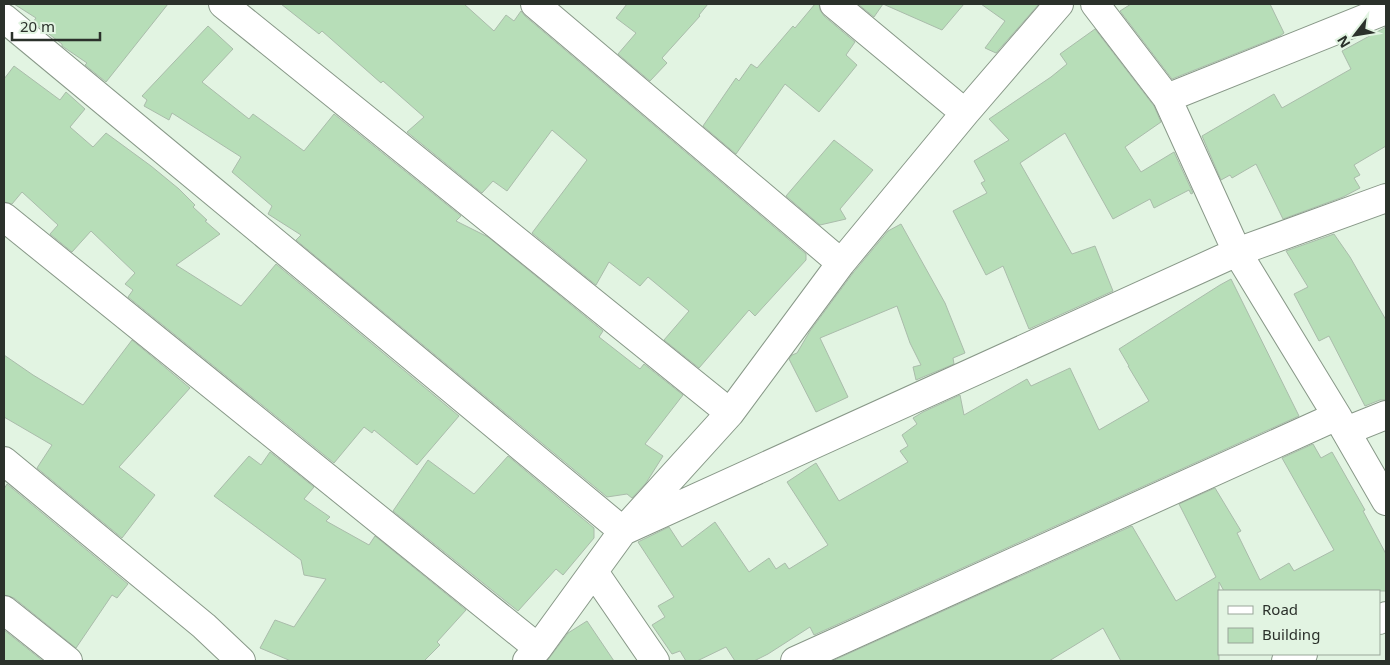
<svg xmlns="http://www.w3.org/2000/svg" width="1390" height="665" font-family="'Noto Sans',sans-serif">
<rect width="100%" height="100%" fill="#e2f4e2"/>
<path fill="#b7deb8" stroke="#aabcab" d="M 14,4 L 168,4 L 106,82 L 85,65 L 87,63 L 62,46 L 62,44 L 33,22 L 36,18 Z
M 281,4 L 464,4 L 494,31 L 506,15 L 514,21 L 521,11 L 525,16 L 806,254 L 806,260 L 755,316 L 749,310 L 699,368 L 664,340 L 689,311 L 648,277 L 640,286 L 609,262 L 596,285 L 532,233 L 587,160 L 552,130 L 507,191 L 493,181 L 482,193 L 407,132 L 424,117 L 383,81 L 381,83 L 322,31 L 319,34 Z
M 627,4 L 708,4 L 699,15 L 700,16 L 662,58 L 667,63 L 650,81 L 618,54 L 636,33 L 616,18 Z
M 815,4 L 819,4 L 820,10 L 824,16 L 855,42 L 846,55 L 857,65 L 819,112 L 785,84 L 736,154 L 703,126 L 736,78 L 739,81 L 751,64 L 757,68 L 793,26 L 795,28 Z
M 858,4 L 964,4 L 942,30 L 883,4 L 874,17 Z
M 981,4 L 1039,4 L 996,53 L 985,48 L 1005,21 Z
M 1131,4 L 1270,4 L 1284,33 L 1280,36 L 1172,79 L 1120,11 Z
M 208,26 L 233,49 L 202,82 L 249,119 L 253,114 L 304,151 L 334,114 L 461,216 L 456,221 L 488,237 L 603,331 L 599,337 L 640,369 L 644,364 L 683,395 L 645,444 L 663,456 L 646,483 L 632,498 L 627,494 L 607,497 L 296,240 L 301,235 L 268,214 L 272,206 L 232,172 L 241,157 L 172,113 L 169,120 L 144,106 L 147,100 L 142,96 Z
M 1386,27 L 1386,146 L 1354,165 L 1360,175 L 1354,178 L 1360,188 L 1343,197 L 1283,219 L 1256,164 L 1232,178 L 1230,175 L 1221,180 L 1202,136 L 1274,94 L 1282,108 L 1351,69 L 1342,51 Z
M 1095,29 L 1154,106 L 1161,122 L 1125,147 L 1141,172 L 1174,152 L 1193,193 L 1191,194 L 1189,190 L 1154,208 L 1150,199 L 1113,219 L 1065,133 L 1020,163 L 1072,254 L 1095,246 L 1113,291 L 1029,329 L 1003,266 L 986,275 L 953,211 L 987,193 L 981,183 L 985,181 L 974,161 L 1009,140 L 989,119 L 1051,77 L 1067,64 L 1060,54 Z
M 14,66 L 60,100 L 66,92 L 85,109 L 70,127 L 93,147 L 106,133 L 151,166 L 179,189 L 195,205 L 193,207 L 207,220 L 205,221 L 220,234 L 176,265 L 241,306 L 276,264 L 459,416 L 417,465 L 374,430 L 372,433 L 364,427 L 334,463 L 128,297 L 133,290 L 125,284 L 135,273 L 91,231 L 72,252 L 50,234 L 58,225 L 22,192 L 12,204 L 4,202 L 4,79 Z
M 834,140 L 873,170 L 840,209 L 846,219 L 820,225 L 786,196 Z
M 901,224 L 945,303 L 965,353 L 953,358 L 954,364 L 916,380 L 913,367 L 921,365 L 910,343 L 897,306 L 820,338 L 848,397 L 816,412 L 789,359 L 792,355 L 797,353 L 810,331 L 853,273 L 888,231 Z
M 1334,234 L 1350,257 L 1386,320 L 1386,400 L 1380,400 L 1365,406 L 1329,336 L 1319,341 L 1294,294 L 1308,287 L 1286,251 Z
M 1231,279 L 1299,416 L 814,635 L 810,627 L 768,654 L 754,661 L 735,661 L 726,647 L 697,661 L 686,661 L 680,651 L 672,654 L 652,625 L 665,617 L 658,606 L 674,597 L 638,542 L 642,540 L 669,527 L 682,547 L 715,522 L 749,572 L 769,558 L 776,569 L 785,563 L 789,569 L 828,545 L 787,482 L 816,463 L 839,501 L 908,462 L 900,451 L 908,446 L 902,435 L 917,424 L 913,418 L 923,412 L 960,395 L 964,415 L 1027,379 L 1031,386 L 1070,368 L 1099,430 L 1149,401 L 1128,366 L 1129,366 L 1119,349 L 1220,285 Z
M 132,340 L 190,388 L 119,467 L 155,495 L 122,538 L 37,468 L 52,445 L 4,417 L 4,355 L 33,375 L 83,405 Z
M 1313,444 L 1321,458 L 1332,452 L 1365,510 L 1363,511 L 1386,554 L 1386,591 L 1224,591 L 1219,582 L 1219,661 L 1121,661 L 1103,628 L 1049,661 L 832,661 L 1132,526 L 1176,601 L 1216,577 L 1179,504 L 1215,488 L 1241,531 L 1237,533 L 1260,580 L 1289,563 L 1294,571 L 1334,550 L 1282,458 Z
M 270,452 L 314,487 L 304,499 L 330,517 L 326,521 L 369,545 L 375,536 L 466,610 L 437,642 L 440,645 L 424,661 L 291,661 L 260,648 L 275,620 L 294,627 L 326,579 L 304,575 L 301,560 L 214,496 L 249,456 L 261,465 Z
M 508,456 L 594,528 L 594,538 L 563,575 L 556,569 L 518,611 L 393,511 L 428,460 L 474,494 Z
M 7,484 L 128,584 L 117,598 L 112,595 L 76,648 L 14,598 L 4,595 L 4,489 Z
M 587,621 L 614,661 L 547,661 L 568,633 Z
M 4,630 L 43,661 L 4,661 Z"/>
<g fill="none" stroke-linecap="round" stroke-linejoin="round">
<g stroke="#889888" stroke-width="30">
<path id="minor" d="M 223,4 L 730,413
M 535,4 L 841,263
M 834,4 L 965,113
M 1095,4 L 1167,98 L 1237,252 L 1337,416 L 1386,501
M 4,18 L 623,531 L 1237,252 L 1386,198
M 1167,98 L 1386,10
M 4,217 L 538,648
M 1346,431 L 1386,415
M 4,461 L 204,626 L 241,661
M 594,572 L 655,661
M 4,610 L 68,661
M 1379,620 L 1386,616
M 527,661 L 538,648 L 623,531 L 730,413 L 841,263 L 965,113 L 1059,4
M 795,661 L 1337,416
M 1286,661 L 1303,654"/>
</g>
<use href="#minor" stroke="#fff" stroke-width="28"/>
</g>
<rect width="1390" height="665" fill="none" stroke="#2b312b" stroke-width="10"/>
<rect x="1218" y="590" width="162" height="65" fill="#e2f4e2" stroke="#99a699"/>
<rect x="1228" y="606" width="25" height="8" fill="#ffffff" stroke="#99a699"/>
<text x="1262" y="615" font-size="15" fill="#2b312b">Road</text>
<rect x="1228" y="628" width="25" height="15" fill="#b7deb8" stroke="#99a699"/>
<text x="1262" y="640" font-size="15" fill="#2b312b">Building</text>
<g transform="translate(1355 35) rotate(239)" stroke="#e2f4e2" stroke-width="4" paint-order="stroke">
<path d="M0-4L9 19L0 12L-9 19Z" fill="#2b312b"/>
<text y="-8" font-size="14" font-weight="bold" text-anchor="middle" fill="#2b312b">N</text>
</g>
<path d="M12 32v8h88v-8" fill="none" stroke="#2b312b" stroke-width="2.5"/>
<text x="20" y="32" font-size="15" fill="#2b312b" stroke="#e2f4e2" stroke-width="4" paint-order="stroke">20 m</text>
</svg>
